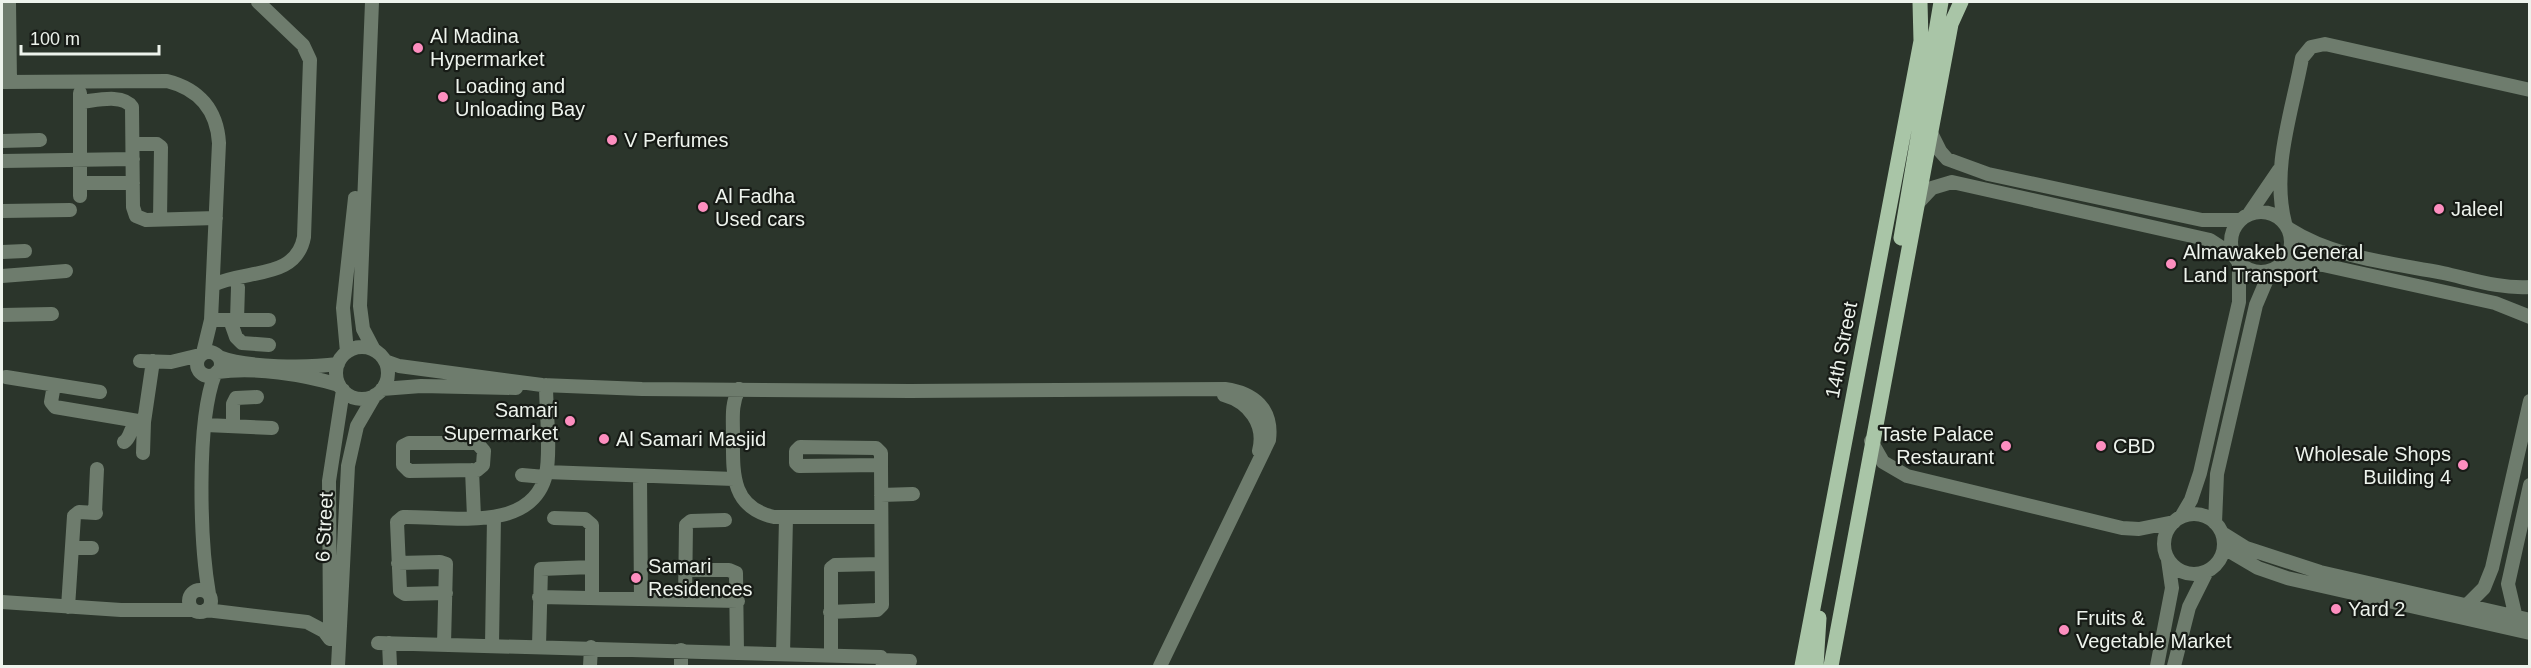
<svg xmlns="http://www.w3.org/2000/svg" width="2531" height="668" font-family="Arial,sans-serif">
<rect width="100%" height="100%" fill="#2b352b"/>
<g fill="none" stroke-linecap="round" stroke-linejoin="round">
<path stroke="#6e7c6d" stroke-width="14" d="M 9,2 L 10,82
M 372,2 L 360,306 L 363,329 L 374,350
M 2,82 L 167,81 C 199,89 217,110 219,143 L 211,320 L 203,353
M 80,102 C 94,101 123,93 132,107 L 133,207 L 136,216 L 146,220 L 216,218
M 1931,133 L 1940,151 L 1947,159 L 1988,174 L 2202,220 L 2240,220
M 2,141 L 40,140
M 133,144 L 157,144 L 161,147 L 160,220
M 2,161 L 133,159
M 80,183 L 133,183
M 80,196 L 80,93
M 1918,203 L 1932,188 L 1952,182 L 2210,240 L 2233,255
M 2,211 L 70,210
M2231 242a30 30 0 1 1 60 0a30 30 0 1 1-60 0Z
M 2249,214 L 2279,170
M 2285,223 C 2271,169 2292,112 2302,58 L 2311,47 L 2325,44 L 2530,90
M 2289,229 C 2334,258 2392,263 2443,273 C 2471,279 2500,289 2530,287
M 2,252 L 25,251
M 2280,266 L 2294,263 L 2323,265 L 2495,303 L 2530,317
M 2,276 L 66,271
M 213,285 C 246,269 296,280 304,237 L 310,60 L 303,45 L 258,2
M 2,315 L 52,314
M 211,320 L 269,320
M 230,320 L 236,337 L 242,343 L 269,345
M 237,320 L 238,287
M336 373a26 26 0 1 1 52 0a26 26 0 1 1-52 0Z
M197 364a12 12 0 1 1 24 0a12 12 0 1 1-24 0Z
M 347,352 L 343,308 L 355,198
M 219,357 C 248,368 307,368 338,364
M 140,361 L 171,362 L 200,355
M 385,361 L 399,366 L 542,385 L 642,389 L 910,391 L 1225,389 C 1254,393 1273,409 1269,440 L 1160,666
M 217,372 C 256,367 302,374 339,385
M 6,377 L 100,392
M 54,385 L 51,402 L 55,407 L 144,422
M 382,389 L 421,386 L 516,388
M 739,389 C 731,404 733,418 733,435 C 733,472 730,507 774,517 L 880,517
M 1224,395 C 1249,402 1266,424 1259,451
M 206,425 L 272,428
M 233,426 L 233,404 L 236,398 L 257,397
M 1871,441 L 1883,462 L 1907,476 L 2122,528 L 2139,529 L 2174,522
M 124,442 C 132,437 129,427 138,421
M 409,443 L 477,443 L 484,451 L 483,465 L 477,470 L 409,471 L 403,465 L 403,446 Z
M 800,447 L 876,448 L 881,453 L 881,465 L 799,466 L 796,463 L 796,451 Z
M 143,453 L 144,422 L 153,361
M 472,470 L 474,517
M 546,472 L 734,479
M 522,475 L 545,477
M 640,476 L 641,599
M 881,495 L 913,494
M 95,513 L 97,469
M2164 544a30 30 0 1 1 60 0a30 30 0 1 1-60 0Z
M 2181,517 L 2191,500 L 2200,473 L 2239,302 L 2239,264
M 554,518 L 585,519 L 592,525 L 592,598
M 2215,523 L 2217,474 L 2256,305 L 2270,272
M 2222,533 L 2246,548 L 2320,572 L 2530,620
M 72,548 L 92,548
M 2224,548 L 2258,568 L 2287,578 L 2530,633
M 398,563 L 440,562 L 446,564 L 444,644
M 685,570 L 729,570 L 736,573 L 737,653
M189 601a11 11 0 1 1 22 0a11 11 0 1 1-22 0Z
M 446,593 L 405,594 L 400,591 L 397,522 L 403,517 C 449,516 532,534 546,474 C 551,451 546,410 546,385
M 209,594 C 200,542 196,422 215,374
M 539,597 L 738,601
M 685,600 L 686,525 L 691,521 L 725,520
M 2,602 L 121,610 L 193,610
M 2466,606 L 2484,588 L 2492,568 L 2530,401
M 68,607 L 74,516 L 79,512 L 96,513
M 206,610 L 307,622 L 324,631 L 330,639
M 830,612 L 877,610 L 882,605 L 881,465
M 2516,618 L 2508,584 L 2530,485
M 330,627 L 329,481 L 343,390
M 378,643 L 881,657
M 389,643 L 390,666
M 492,645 L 494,517
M 539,646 L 541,569 L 592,567
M 783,654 L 786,518
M 831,656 L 831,568 L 835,565 L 881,564
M 881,660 L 910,661
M 338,666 L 348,466 L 357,426 L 375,395
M 590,666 L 591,647
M 681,666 L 681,650
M 2157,666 L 2172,588 L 2168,560
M 2174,666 L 2189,607 L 2207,571"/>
<path stroke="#a9c5a7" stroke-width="15" d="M 1901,238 L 1941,2
M 1802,666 L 1921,41 L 1920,2
M 1816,666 L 1819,618
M 1831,666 L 1951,24 L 1961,2"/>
</g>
<g fill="#fd8ebf" stroke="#171b16" stroke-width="2">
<circle cx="418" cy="48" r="6"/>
<circle cx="443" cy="97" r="6"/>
<circle cx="612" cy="140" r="6"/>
<circle cx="703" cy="207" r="6"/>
<circle cx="2439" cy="209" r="6"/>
<circle cx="2171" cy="264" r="6"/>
<circle cx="570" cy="421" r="6"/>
<circle cx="604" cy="439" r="6"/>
<circle cx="2006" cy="446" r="6"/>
<circle cx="2101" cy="446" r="6"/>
<circle cx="2463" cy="465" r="6"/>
<circle cx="636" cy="578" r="6"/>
<circle cx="2336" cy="609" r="6"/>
<circle cx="2064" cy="630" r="6"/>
</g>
<g text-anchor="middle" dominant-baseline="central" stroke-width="4.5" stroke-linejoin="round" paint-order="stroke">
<g font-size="20" fill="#edf3ec" stroke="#171b16" text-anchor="start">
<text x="430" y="36">Al Madina<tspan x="430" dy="23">Hypermarket</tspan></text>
<text x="455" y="86">Loading and<tspan x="455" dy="23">Unloading Bay</tspan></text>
<text x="624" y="140">V Perfumes</text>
<text x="715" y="196">Al Fadha<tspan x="715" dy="23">Used cars</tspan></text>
<text x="2451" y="209">Jaleel</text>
<text x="2183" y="252">Almawakeb General<tspan x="2183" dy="23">Land Transport</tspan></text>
<text x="558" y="410" text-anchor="end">Samari<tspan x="558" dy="23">Supermarket</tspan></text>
<text x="1994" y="434" text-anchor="end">Taste Palace<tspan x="1994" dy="23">Restaurant</tspan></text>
<text x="616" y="439">Al Samari Masjid</text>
<text x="2113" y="446">CBD</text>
<text x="2451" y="454" text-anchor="end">Wholesale Shops<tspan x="2451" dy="23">Building 4</tspan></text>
<text x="648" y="566">Samari<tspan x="648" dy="23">Residences</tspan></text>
<text x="2348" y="609">Yard 2</text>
<text x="2076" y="618">Fruits &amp;<tspan x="2076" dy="23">Vegetable Market</tspan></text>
</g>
<g font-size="20" fill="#edf3ec" stroke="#171b16">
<text transform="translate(1841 350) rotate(-79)">14th Street</text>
<text transform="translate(324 527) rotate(-87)">6 Street</text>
</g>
</g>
<rect width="2531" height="668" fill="none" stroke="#edf3ec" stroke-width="6"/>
<path d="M21 45v9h138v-9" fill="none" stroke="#edf3ec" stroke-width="3"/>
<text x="30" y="45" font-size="18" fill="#edf3ec" stroke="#171b16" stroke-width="4.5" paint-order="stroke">100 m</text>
</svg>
